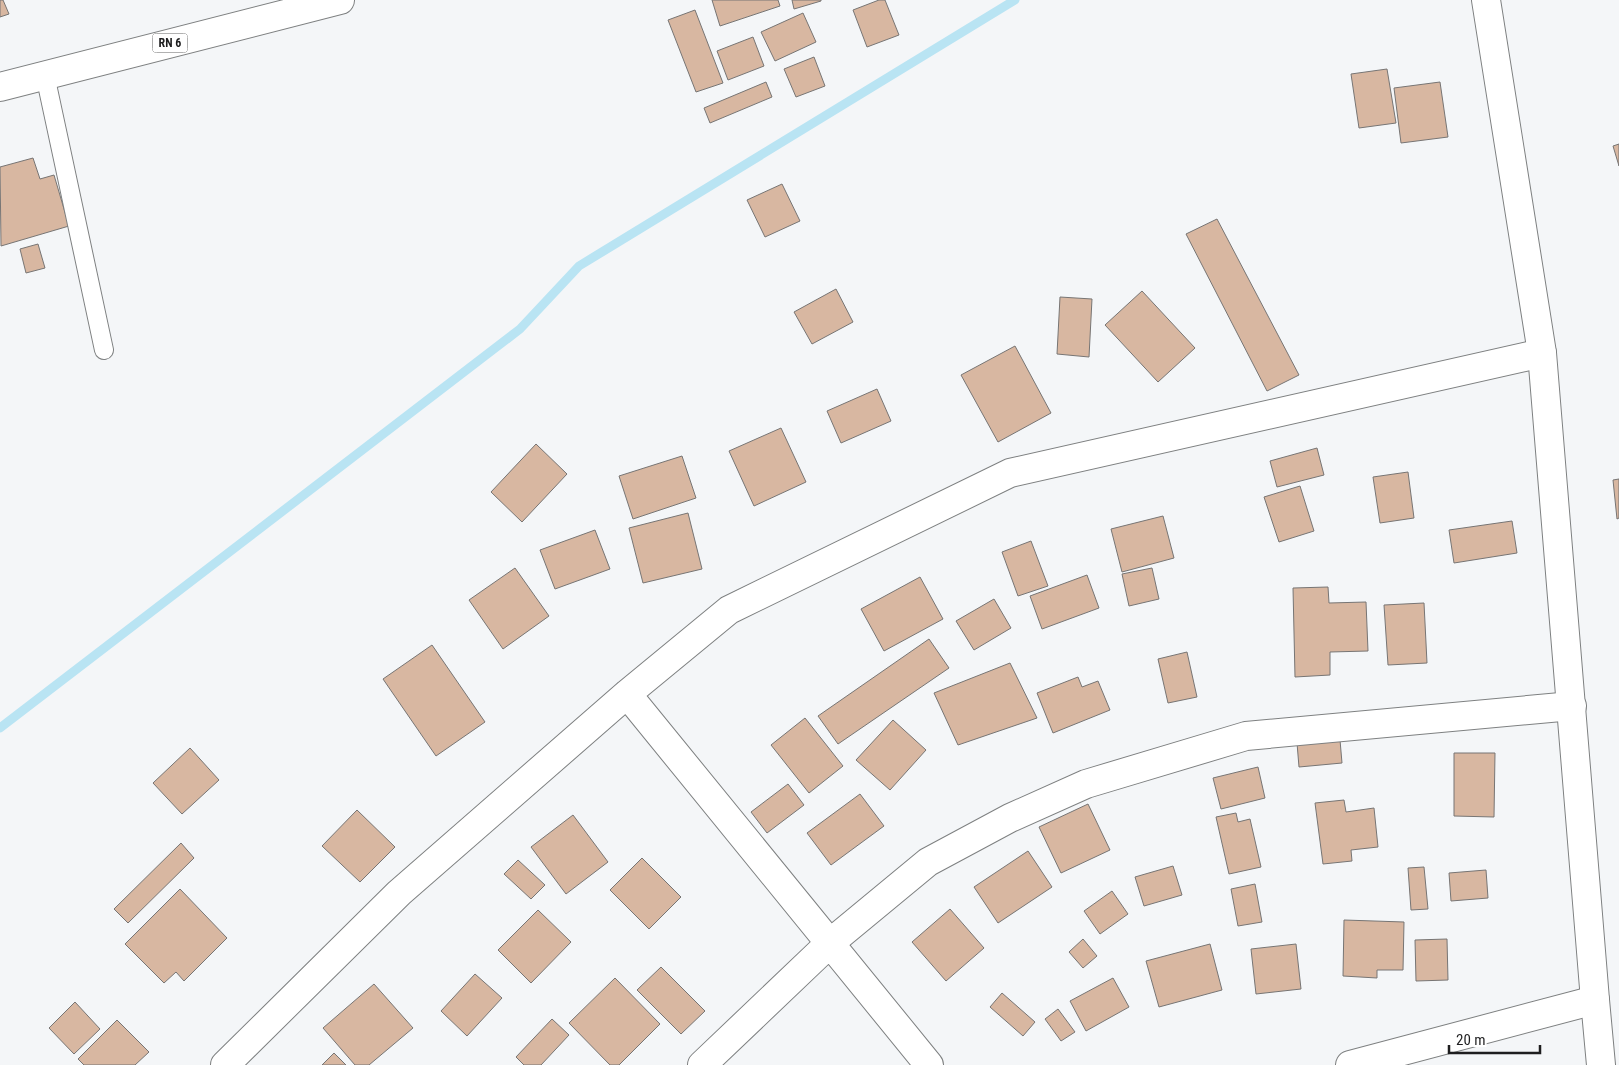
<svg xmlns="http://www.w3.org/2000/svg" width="1619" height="1065" font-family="'Roboto Condensed',sans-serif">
<rect width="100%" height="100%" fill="#f4f6f8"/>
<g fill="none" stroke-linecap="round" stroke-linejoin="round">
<path stroke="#b9e4f3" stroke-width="9" d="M 0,728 L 520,329 L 579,266 L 1015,0"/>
</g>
<path fill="#d8b7a1" stroke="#777574" d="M 0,0 L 3,0 L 9,14 L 0,17 Z
M 712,0 L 778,0 L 780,6 L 720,26 Z
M 792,0 L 821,0 L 821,1 L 794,9 Z
M 879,0 L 885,0 L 899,35 L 867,47 L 853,10 Z
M 695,10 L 723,83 L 696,92 L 668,20 Z
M 803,13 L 816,42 L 775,61 L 761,32 Z
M 753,37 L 764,66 L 728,80 L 717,51 Z
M 814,57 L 825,86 L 796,97 L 784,69 Z
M 1387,69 L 1396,123 L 1359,128 L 1351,74 Z
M 766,82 L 772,97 L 710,123 L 704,108 Z
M 1440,82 L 1448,137 L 1401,143 L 1394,88 Z
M 1619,144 L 1619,166 L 1613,146 Z
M 33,158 L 40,179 L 54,175 L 69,226 L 1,246 L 0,167 Z
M 782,184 L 800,221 L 765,237 L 747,200 Z
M 1217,219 L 1299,375 L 1267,391 L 1186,234 Z
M 38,244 L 45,268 L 26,273 L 20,249 Z
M 836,289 L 853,322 L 812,344 L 794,312 Z
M 1142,291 L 1195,348 L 1158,382 L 1105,325 Z
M 1060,297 L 1092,299 L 1089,357 L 1057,354 Z
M 1015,346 L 1051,413 L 998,442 L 961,375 Z
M 877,389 L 891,421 L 841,443 L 827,411 Z
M 781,428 L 806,482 L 754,506 L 729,451 Z
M 536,444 L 567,474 L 522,522 L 491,492 Z
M 1317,448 L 1324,475 L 1277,487 L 1270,461 Z
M 682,456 L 696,498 L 633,519 L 619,476 Z
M 1408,472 L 1414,518 L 1380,523 L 1373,477 Z
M 1619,479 L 1619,518 L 1617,519 L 1613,480 Z
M 1300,486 L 1314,531 L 1279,542 L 1264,497 Z
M 688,513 L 702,569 L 643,583 L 629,528 Z
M 1163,516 L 1174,558 L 1122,572 L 1111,529 Z
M 1512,521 L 1517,553 L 1454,563 L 1449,530 Z
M 595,530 L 610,569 L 555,589 L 540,550 Z
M 1031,541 L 1048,586 L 1018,596 L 1002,552 Z
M 515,568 L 549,616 L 503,649 L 469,600 Z
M 1152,568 L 1159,599 L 1129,606 L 1122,574 Z
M 1087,575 L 1099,608 L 1042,629 L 1030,596 Z
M 920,577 L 943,619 L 884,651 L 861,609 Z
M 1328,587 L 1329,603 L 1366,602 L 1368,651 L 1330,652 L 1330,675 L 1295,677 L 1293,588 Z
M 994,599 L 1011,628 L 974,650 L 956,621 Z
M 1424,603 L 1427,663 L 1388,665 L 1384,605 Z
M 929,639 L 949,668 L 838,744 L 818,716 Z
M 432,645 L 485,722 L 436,756 L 383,679 Z
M 1187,652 L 1197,697 L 1168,703 L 1158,659 Z
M 1010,663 L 1037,718 L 958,745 L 934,693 Z
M 1078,677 L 1082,687 L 1098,681 L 1110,710 L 1053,733 L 1037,693 Z
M 805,718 L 843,766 L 809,793 L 771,745 Z
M 893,720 L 926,750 L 890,790 L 856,760 Z
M 1340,740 L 1342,763 L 1299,767 L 1297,743 Z
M 190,748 L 219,780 L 182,814 L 153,783 Z
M 1454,753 L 1495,753 L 1494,817 L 1454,816 Z
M 1258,767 L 1265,798 L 1221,809 L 1213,778 Z
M 788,784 L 804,805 L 767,833 L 751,812 Z
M 860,794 L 884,826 L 831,865 L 807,833 Z
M 1344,800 L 1346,812 L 1374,808 L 1378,847 L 1351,850 L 1352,861 L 1323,864 L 1315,803 Z
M 1088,804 L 1110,850 L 1061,873 L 1039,827 Z
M 357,810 L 395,847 L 360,882 L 322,846 Z
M 1236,813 L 1238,822 L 1250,819 L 1261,867 L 1229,874 L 1216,817 Z
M 573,815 L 608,862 L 566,894 L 531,847 Z
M 181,843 L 194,858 L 128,923 L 114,909 Z
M 1028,851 L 1052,887 L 998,923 L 974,887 Z
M 642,858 L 681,897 L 649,929 L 610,890 Z
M 518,860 L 545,885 L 531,899 L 504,874 Z
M 1173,866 L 1182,895 L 1144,906 L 1135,877 Z
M 1424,867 L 1428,909 L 1411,910 L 1408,868 Z
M 1486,870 L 1488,898 L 1451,901 L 1449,873 Z
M 1255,884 L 1262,922 L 1238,926 L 1231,889 Z
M 180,889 L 227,938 L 184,981 L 176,972 L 164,983 L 125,944 Z
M 1112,891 L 1128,914 L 1100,934 L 1084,911 Z
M 950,909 L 984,948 L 946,981 L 912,942 Z
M 538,910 L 571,942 L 531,983 L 498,950 Z
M 1344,920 L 1404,922 L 1403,970 L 1377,970 L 1377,978 L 1343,976 Z
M 1083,939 L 1097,956 L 1083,968 L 1069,952 Z
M 1447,939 L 1448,980 L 1416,981 L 1415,940 Z
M 1210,944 L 1222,990 L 1159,1007 L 1146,961 Z
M 1296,944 L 1301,989 L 1256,994 L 1251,949 Z
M 661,967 L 705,1011 L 681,1034 L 637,990 Z
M 475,974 L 502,998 L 467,1036 L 441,1011 Z
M 615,978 L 660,1024 L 619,1065 L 610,1065 L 569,1023 Z
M 1113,978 L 1129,1007 L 1086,1031 L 1070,1001 Z
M 374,984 L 413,1028 L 369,1065 L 355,1065 L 323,1028 Z
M 1002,993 L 1035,1022 L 1023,1036 L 990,1007 Z
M 75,1002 L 100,1029 L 74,1054 L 49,1028 Z
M 1058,1009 L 1075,1032 L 1061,1041 L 1045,1019 Z
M 552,1019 L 569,1035 L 541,1065 L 524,1065 L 516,1057 Z
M 117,1020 L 149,1052 L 135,1065 L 84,1065 L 78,1059 Z
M 334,1053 L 346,1065 L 322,1065 Z"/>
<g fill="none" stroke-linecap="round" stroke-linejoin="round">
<g stroke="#7e8081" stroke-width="20">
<path id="service" d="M 45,75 L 104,350"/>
</g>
<g stroke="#7e8081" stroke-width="30">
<path id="minor" d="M 627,694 L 929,1065
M 1595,1000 L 1601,1065
M 225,1065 L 399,893 L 627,694 L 729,610 L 1010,473 L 1542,353
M 702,1065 L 830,943 L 928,862 L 1010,818 L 1086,784 L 1246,736 L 1572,706"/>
</g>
<g stroke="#7e8081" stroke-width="30">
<path id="tertiary" d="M 1350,1065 L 1595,1000 L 1542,353 L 1486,0"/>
</g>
<g stroke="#7e8081" stroke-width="30">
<path id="primary" d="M 0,87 L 340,0"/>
</g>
<use href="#service" stroke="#fff" stroke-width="18"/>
<use href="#minor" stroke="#fff" stroke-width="28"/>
<use href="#tertiary" stroke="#fff" stroke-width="28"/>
<use href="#primary" stroke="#fff" stroke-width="28"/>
</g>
<g text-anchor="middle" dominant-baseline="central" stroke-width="4" stroke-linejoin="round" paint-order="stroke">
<rect fill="#fff" stroke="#626262" stroke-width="1" x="152.5" y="33.5" width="35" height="19" rx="4"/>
<g font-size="12" font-weight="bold" fill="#1e1e1f">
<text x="170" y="43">RN 6</text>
</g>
</g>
<path d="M1449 1045v8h91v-8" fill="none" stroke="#1e1e1f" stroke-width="2.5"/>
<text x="1456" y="1045" font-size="15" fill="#1e1e1f" stroke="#ffffff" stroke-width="4" paint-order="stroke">20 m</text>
</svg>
